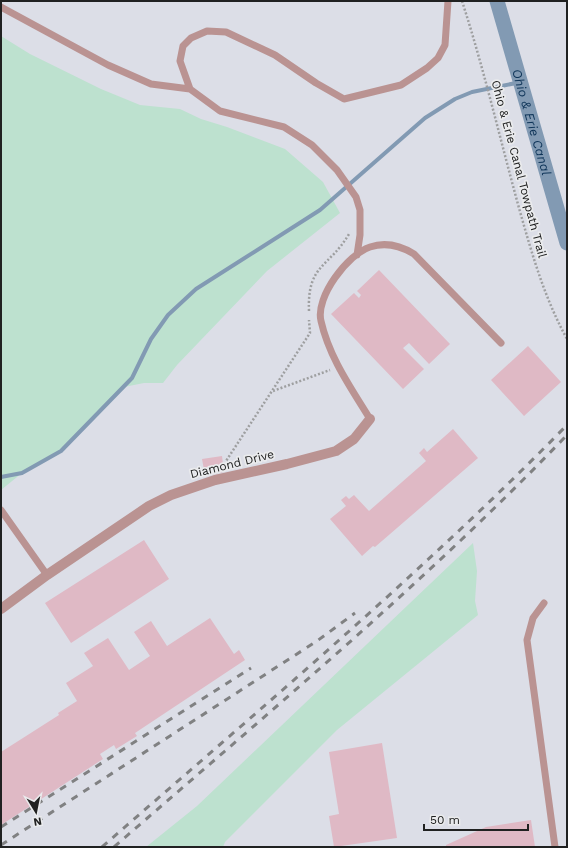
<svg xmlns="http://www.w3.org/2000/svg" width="568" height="848" font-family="'Work Sans',sans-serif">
<rect width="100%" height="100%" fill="#eaebed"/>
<path fill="#dcdee7" d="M 1,1 L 567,1 L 567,847 L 1,847 Z"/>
<path fill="#bde1cf" d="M 1,36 L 30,54 L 101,89 L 140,105 L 180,109 L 201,119 L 227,127 L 285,149 L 323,182 L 340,213 L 267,271 L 177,365 L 163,383 L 144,383 L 124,387 L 61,451 L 22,473 L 1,490 Z
M 473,543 L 477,571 L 475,601 L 478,615 L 337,730 L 225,842 L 223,847 L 146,847 L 197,806 Z"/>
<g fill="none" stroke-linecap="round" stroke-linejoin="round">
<path stroke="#829ab3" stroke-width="4" d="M 1,477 L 22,473 L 61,451 L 132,378 L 151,339 L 168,315 L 196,289 L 320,210 L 425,118 L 455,99 L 472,92 L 521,82"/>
<path stroke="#829ab3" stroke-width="15" id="s1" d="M 497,1 L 567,243"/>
</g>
<path fill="#dfb9c5" d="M 379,270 L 450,344 L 429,364 L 409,343 L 403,348 L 424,369 L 403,389 L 331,314 L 354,293 L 359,298 L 361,295 L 357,291 Z
M 528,346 L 561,382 L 524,416 L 491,380 Z
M 453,429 L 478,458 L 375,547 L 373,546 L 362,556 L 330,519 L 346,506 L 341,500 L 346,496 L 349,499 L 354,495 L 369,511 L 426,461 L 419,453 L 424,448 L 427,452 Z
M 222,456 L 224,472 L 205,475 L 202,459 Z
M 144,540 L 169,579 L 71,643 L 45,603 Z
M 210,618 L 234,654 L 239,650 L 245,660 L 135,733 L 137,736 L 116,749 L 114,745 L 100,754 L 103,759 L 1,825 L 1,752 L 59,715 L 58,713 L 77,701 L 66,683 L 93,666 L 84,653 L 108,638 L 129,670 L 150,656 L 134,632 L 151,621 L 167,646 Z
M 382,743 L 397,838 L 334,847 L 329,816 L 339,814 L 329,752 Z
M 531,820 L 535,847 L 446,847 L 446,845 L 486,827 Z"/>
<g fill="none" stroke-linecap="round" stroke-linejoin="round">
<path stroke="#9e9fa0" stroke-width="2.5" stroke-dasharray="2 2" stroke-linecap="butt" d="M 462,1 C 484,69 500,139 519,208 C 532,254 544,297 567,339
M 309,311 C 307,264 329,268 349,234
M 273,391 L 330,370
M 232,465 L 226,461 L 310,333 L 309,320"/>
<path stroke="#ba9392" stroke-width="7" d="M 1,7 L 108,65 L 151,84 L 190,89
M 357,255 L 360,235 L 360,210 L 356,197 L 337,170 L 312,145 L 284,127 L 220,111 L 190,89 L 180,61 L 183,46 L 191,38 L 207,31 L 226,32 L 275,55 L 316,83 L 344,99 L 401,85 L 427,68 L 438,58 L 445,45 L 448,1
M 370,419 C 351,388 329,357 321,321 C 315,297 348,254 370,247 C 385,242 401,246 414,254 L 501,343
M 1,510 L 47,575
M 544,603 L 533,618 L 527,640 L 555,847"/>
<path stroke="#ba9392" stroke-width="10" d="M 1,609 L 47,575 L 149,506 L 171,495 L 215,480 L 287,464 L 336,451 L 354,439 L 370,419"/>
<path stroke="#808182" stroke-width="3" stroke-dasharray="7 7" stroke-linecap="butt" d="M 1,827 L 251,668
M 1,845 L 317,641 L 355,613
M 102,847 C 260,709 421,574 567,425
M 114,847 C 268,713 426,582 567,435"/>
</g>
<g text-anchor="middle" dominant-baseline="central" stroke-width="3.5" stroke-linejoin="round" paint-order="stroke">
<g font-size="12" fill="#202121" stroke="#eaebed">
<text transform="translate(519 169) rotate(75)">Ohio &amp; Erie Canal Towpath Trail</text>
<text transform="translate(232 464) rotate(-14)">Diamond Drive</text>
</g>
<g font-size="13" font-style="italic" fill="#0f3559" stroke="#eaebed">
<text stroke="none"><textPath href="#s1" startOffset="126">Ohio &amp; Erie Canal</textPath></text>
</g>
</g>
<rect width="568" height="848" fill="none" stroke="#202121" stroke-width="4"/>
<g transform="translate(36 812) rotate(170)" stroke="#eaebed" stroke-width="3" paint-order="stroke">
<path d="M0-3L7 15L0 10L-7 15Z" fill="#202121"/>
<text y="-6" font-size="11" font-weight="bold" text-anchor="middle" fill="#202121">N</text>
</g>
<path d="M424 824v6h104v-6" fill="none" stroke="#202121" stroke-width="2"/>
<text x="430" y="824" font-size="12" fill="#202121" stroke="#eaebed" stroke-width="3" paint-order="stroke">50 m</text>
</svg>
